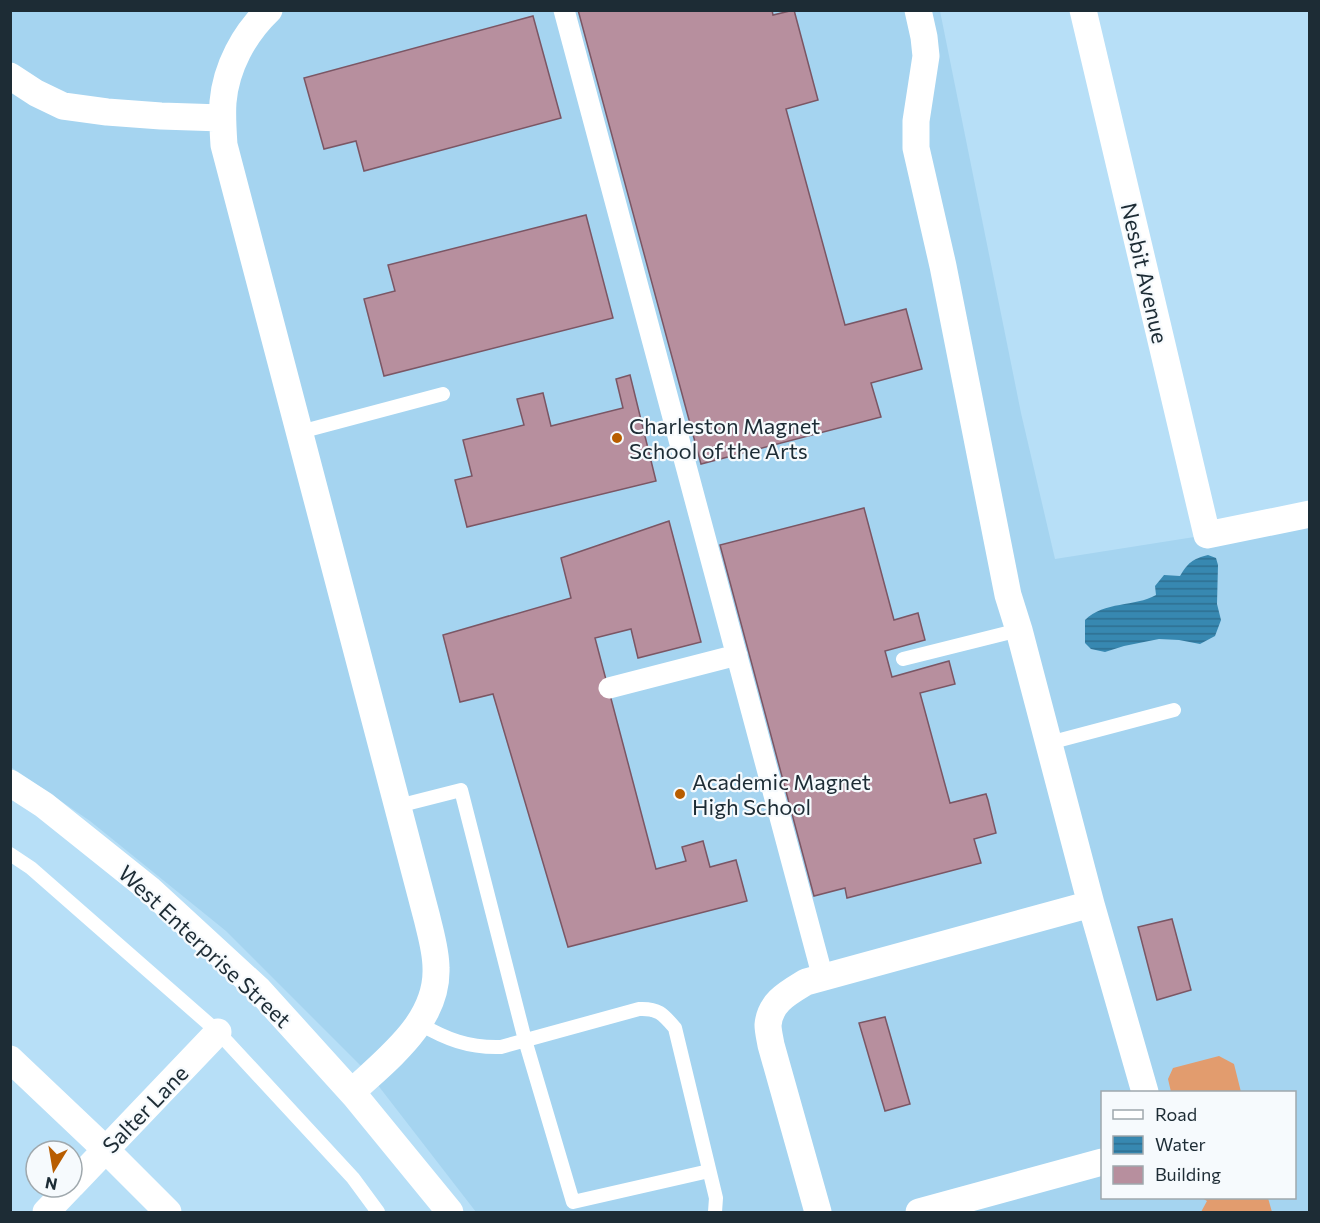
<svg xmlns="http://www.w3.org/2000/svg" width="1320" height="1223" font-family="Commissioner,sans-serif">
<defs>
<pattern id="water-rules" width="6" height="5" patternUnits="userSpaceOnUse" patternTransform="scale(1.5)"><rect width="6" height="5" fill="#3788b1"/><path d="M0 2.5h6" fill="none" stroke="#2e6f91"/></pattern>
</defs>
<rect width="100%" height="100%" fill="#b7dff7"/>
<path fill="#a5d4f0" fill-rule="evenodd" d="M 10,11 L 940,11 L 1021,413 L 1055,559 L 1207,535 L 1309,514 L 1309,1212 L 476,1212 L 370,1075 L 226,931 L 90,821 L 11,767 ZM 1102,1092 L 1294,1092 L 1294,1198 L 1102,1198 Z"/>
<path fill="#e29c6e" d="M 1219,1056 L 1234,1064 L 1241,1092 L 1171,1092 L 1168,1079 L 1173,1068 Z
M 1202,1198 L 1268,1198 L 1272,1212 L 1201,1212 L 1207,1201 Z"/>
<path fill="url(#water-rules)" d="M 1208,555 L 1216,558 L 1218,565 L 1217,604 L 1221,620 L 1215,636 L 1200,644 L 1179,640 L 1159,639 L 1124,646 L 1105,652 L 1091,649 L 1085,643 L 1085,620 C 1104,601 1135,607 1156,595 L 1155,586 L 1164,575 L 1180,576 C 1188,563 1192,559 1208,555 Z"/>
<path fill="#b78f9e" stroke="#7b5664" stroke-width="1.5" d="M 578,10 L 772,10 L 773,15 L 794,10 L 818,100 L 786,109 L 845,325 L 906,309 L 922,369 L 871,383 L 881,417 L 701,464 Z
M 533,16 L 561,118 L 364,171 L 356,141 L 324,149 L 304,78 Z
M 586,215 L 613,318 L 384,376 L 364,299 L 395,291 L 388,265 Z
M 630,375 L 656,481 L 467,527 L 455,480 L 472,476 L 463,440 L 524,425 L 517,399 L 543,393 L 551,426 L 623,408 L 616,379 Z
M 864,508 L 894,620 L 918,613 L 925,640 L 885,651 L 892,677 L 949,661 L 955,684 L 920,693 L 950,803 L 986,794 L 988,800 L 996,833 L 974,839 L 981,863 L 847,898 L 845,888 L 814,896 L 720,545 Z
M 669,521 L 701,642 L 638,658 L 631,629 L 595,638 L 656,869 L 686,861 L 682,847 L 703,841 L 710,867 L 736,860 L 747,901 L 568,947 L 493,694 L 460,702 L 443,635 L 571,598 L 561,558 Z
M 1172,919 L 1191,990 L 1157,1000 L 1138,927 Z
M 885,1017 L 910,1104 L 885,1111 L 859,1023 Z"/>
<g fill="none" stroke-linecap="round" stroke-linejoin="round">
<path stroke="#fff" stroke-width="14" d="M 300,432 L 443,394
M 903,659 L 1019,630
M 1049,743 L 1174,710
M 398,806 L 461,790 L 525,1040 L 573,1202 L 709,1171
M 10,854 L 31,868 L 218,1032 L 353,1178 L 378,1212
M 418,1023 C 446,1039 468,1048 501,1047 L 639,1009 C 658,1008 663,1014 675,1028 L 716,1198 L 715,1212"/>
<path stroke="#fff" stroke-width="21" d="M 564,10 L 823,978
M 609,688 L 737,655"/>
<path stroke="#fff" stroke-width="27" d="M 269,10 C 244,34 226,67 223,102 C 222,116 223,130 224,145 L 427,918 C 431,935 436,951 436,968 C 438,1022 387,1059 352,1092
M 918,10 L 924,37 L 926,56 L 916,121 L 916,148 L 943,266 L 1008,595 L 1019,630 L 1091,904
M 1083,10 L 1207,535 L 1310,514
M 10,76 L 36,93 L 63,106 L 107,112 L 161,116 L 222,118
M 10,783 L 44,805 L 149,889 L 259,990 L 355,1096 L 450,1212
M 10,1059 L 106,1150 L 168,1212
M 72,1185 L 218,1032
M 46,1212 L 70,1187
M 818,1212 L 771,1045 C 770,1039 768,1031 768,1025 C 770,1002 788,993 806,982 L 1091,904 L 1145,1092
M 919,1212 L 1102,1162"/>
</g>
<g fill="#b85d00" stroke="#f6fafd" stroke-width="2">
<circle cx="617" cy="438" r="6"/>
<circle cx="680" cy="794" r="6"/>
</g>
<g text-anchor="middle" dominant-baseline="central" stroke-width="4.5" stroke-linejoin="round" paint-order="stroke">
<g font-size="22" fill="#1d2c35" stroke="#f6fafd">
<text transform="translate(1145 273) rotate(77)">Nesbit Avenue</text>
<text transform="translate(205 946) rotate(43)">West Enterprise Street</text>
<text transform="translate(145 1109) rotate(-46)">Salter Lane</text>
</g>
<g font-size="22" fill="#1d2c35" stroke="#f6fafd" text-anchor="start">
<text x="629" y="425">Charleston Magnet<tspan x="629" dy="25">School of the Arts</tspan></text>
<text x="692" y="781">Academic Magnet<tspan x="692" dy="25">High School</tspan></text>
</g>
</g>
<rect width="1320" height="1223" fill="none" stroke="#1d2c35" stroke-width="24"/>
<rect x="1101" y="1091" width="195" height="108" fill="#f6fafd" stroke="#9fa8ad" stroke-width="1.5"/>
<rect x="1113" y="1110" width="30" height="9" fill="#ffffff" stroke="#9fa8ad" stroke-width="1.5"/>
<text x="1155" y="1121" font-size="18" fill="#1d2c35">Road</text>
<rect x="1113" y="1136" width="30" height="18" fill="url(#water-rules)" stroke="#9fa8ad" stroke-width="1.5"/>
<text x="1155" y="1151" font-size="18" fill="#1d2c35">Water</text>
<rect x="1113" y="1166" width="30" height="18" fill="#b78f9e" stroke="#9fa8ad" stroke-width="1.5"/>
<text x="1155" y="1181" font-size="18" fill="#1d2c35">Building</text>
<g transform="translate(54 1169) rotate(191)"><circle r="28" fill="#f6fafd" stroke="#9fa8ad" stroke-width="1.5"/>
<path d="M0-4.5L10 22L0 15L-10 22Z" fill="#b85d00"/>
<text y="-9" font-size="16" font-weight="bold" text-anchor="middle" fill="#1d2c35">N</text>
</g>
</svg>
